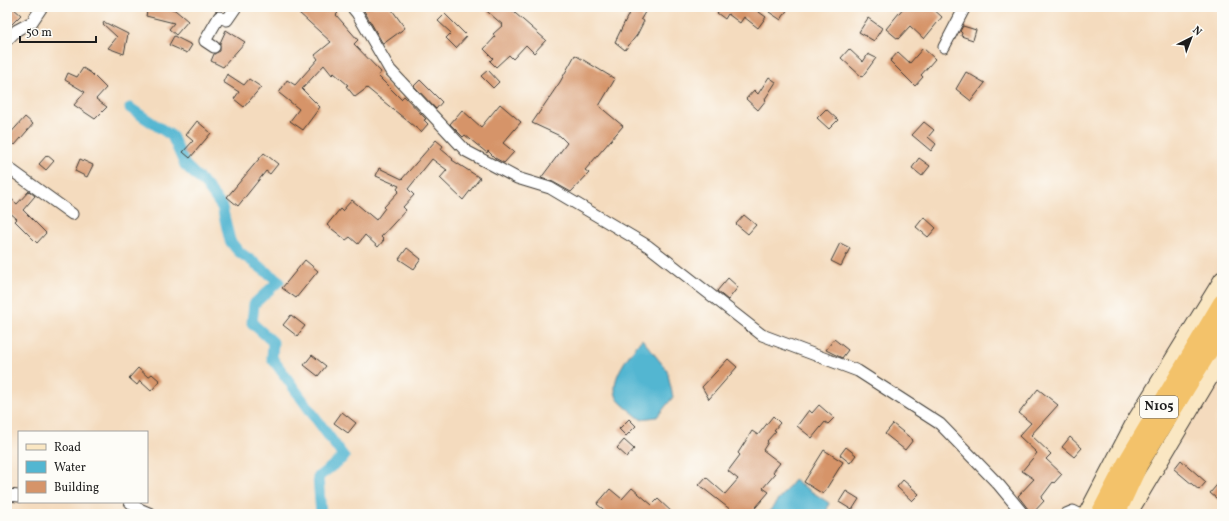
<svg xmlns="http://www.w3.org/2000/svg" width="1229" height="521" font-family="Vollkorn,serif">
<rect width="100%" height="100%" fill="#fdfcf7"/>
<filter id="ink" filterUnits="userSpaceOnUse"><feTurbulence type="fractalNoise" baseFrequency=".025" numOctaves="2"/><feDisplacementMap in="SourceGraphic" scale="8" xChannelSelector="R" yChannelSelector="G"/><feConvolveMatrix kernelMatrix="1 2 1 2 8 2 1 2 1" color-interpolation-filters="sRGB"/></filter>
<filter id="wash" filterUnits="userSpaceOnUse"><feTurbulence type="fractalNoise" baseFrequency=".012" numOctaves="4" result="noise"/><feDisplacementMap in="SourceGraphic" scale="16" xChannelSelector="R" yChannelSelector="G"/><feGaussianBlur stdDeviation="0.9" result="paint"/><feColorMatrix in="noise" values="0 0 0 0 0 0 0 0 0 0 0 0 0 0 0 0 0 1.4 0 .05"/><feComposite in="paint" operator="in"/></filter>
<g filter="url(#wash)">
<rect width="100%" height="100%" fill="#f4dbbe"/>
<path fill="#53b6d1" stroke="#386976" d="M 642,339 L 667,370 L 673,397 L 657,417 L 640,419 C 635,414 620,404 617,398 C 608,378 631,353 642,339 Z
M 794,480 L 829,503 L 826,514 L 767,514 Z"/>
<g fill="none" stroke-linecap="round" stroke-linejoin="round">
<path stroke="#53b6d1" stroke-width="11" d="M 130,108 L 172,136 L 185,165 L 206,185 L 222,207 L 230,241 L 238,251 L 279,281 L 254,304 L 252,323 L 273,342 L 272,358 L 344,457 L 318,477 L 321,514"/>
</g>
<g id="blocks">
<path fill="#d69469" d="M 148,7 L 166,7 L 175,10 L 188,21 L 176,35 L 169,29 L 174,23 L 146,16 Z
M 302,7 L 330,7 L 338,13 L 336,15 L 358,40 L 354,44 L 381,72 L 378,76 L 401,99 L 404,96 L 426,119 L 424,120 L 428,124 L 421,132 L 367,88 L 355,97 L 346,86 L 348,85 L 334,73 L 332,75 L 324,65 L 302,89 L 320,107 L 303,130 L 290,121 L 299,109 L 279,93 L 287,80 L 295,85 L 318,59 L 315,55 L 331,42 L 298,12 Z
M 367,7 L 390,7 L 405,28 L 383,44 L 363,9 Z
M 482,7 L 508,7 L 546,40 L 534,53 L 526,45 L 513,59 L 509,55 L 496,67 L 490,61 L 493,58 L 484,49 L 495,37 L 493,34 L 503,25 Z
M 632,7 L 648,7 L 641,19 L 644,21 L 637,35 L 625,50 L 615,42 Z
M 718,7 L 752,7 L 766,17 L 758,28 L 744,17 L 740,23 L 728,14 L 725,19 L 717,13 L 720,9 Z
M 772,7 L 789,7 L 781,20 L 769,12 Z
M 904,7 L 931,7 L 942,17 L 924,39 L 910,26 L 898,39 L 886,29 Z
M 13,8 L 21,15 L 7,29 L 7,15 Z
M 445,14 L 467,36 L 456,48 L 446,38 L 451,33 L 438,21 Z
M 868,18 L 882,28 L 874,41 L 859,32 Z
M 104,22 L 128,34 L 124,54 L 108,48 L 117,37 L 103,24 Z
M 963,26 L 976,30 L 973,40 L 961,36 L 962,33 L 960,31 Z
M 226,30 L 245,42 L 223,67 L 211,61 L 214,54 L 220,51 L 220,43 Z
M 174,36 L 192,45 L 187,53 L 169,45 Z
M 923,48 L 935,59 L 921,75 L 923,77 L 915,86 L 890,61 L 898,52 L 910,63 Z
M 849,49 L 863,62 L 868,54 L 876,58 L 862,77 L 841,58 Z
M 575,55 L 615,79 L 599,106 L 623,126 L 585,170 L 589,173 L 571,192 L 553,182 L 541,178 L 567,143 L 560,136 L 532,123 L 560,82 Z
M 83,68 L 91,73 L 106,88 L 96,99 L 107,107 L 95,119 L 74,105 L 85,92 L 65,80 L 68,73 L 77,77 Z
M 488,70 L 499,82 L 493,88 L 481,76 Z
M 966,72 L 985,83 L 971,101 L 956,89 Z
M 227,74 L 244,85 L 249,79 L 261,87 L 244,107 L 234,99 L 239,92 L 223,82 Z
M 769,77 L 776,82 L 765,99 L 766,100 L 758,110 L 746,99 L 754,90 L 758,94 Z
M 420,80 L 442,102 L 436,109 L 414,86 Z
M 500,104 L 521,122 L 503,143 L 514,152 L 504,163 L 495,158 L 488,151 L 487,153 L 465,135 L 463,137 L 450,124 L 462,110 L 481,127 Z
M 826,109 L 838,120 L 829,129 L 817,118 Z
M 25,117 L 33,124 L 15,145 L 7,137 Z
M 197,121 L 211,133 L 190,158 L 183,152 L 193,141 L 186,135 Z
M 924,122 L 934,130 L 928,137 L 936,144 L 931,151 L 912,135 Z
M 436,140 L 443,146 L 441,149 L 453,159 L 452,160 L 480,178 L 463,200 L 440,178 L 447,170 L 432,159 L 408,189 L 414,195 L 403,207 L 406,210 L 381,237 L 384,240 L 378,247 L 365,235 L 358,244 L 350,237 L 346,240 L 327,225 L 340,209 L 342,211 L 352,200 L 376,220 L 385,208 L 384,207 L 399,191 L 397,189 L 399,186 L 376,176 L 379,168 L 402,179 Z
M 264,153 L 278,164 L 270,174 L 266,171 L 238,206 L 227,197 Z
M 47,155 L 54,161 L 46,170 L 39,164 Z
M 919,158 L 930,166 L 922,176 L 912,168 Z
M 80,159 L 93,165 L 87,177 L 75,171 Z
M 29,191 L 35,196 L 23,210 L 46,233 L 37,243 L 15,221 L 17,219 L 7,210 L 7,195 L 17,204 Z
M 744,215 L 756,225 L 748,234 L 736,224 Z
M 924,217 L 936,228 L 928,237 L 916,227 Z
M 840,243 L 850,248 L 841,266 L 831,261 Z
M 407,248 L 421,259 L 414,269 L 399,259 Z
M 305,260 L 318,271 L 296,298 L 282,288 Z
M 728,278 L 738,287 L 728,300 L 717,291 Z
M 291,315 L 305,326 L 297,336 L 283,325 Z
M 834,339 L 848,350 L 842,358 L 826,350 Z
M 312,355 L 326,366 L 318,376 L 304,365 Z
M 728,359 L 737,367 L 709,399 L 702,387 Z
M 138,368 L 148,377 L 152,374 L 160,381 L 151,391 L 140,381 L 137,385 L 129,378 Z
M 1038,389 L 1058,405 L 1031,435 L 1051,454 L 1046,459 L 1062,474 L 1054,483 L 1053,482 L 1041,498 L 1044,501 L 1032,514 L 1018,496 L 1034,479 L 1022,471 L 1037,453 L 1019,436 L 1031,423 L 1019,413 Z
M 819,405 L 834,418 L 828,424 L 825,422 L 812,438 L 797,426 L 809,410 L 812,413 Z
M 342,412 L 356,423 L 348,433 L 334,423 Z
M 773,416 L 780,423 L 774,430 L 776,431 L 767,441 L 768,442 L 763,450 L 780,463 L 773,472 L 775,474 L 763,488 L 769,492 L 750,514 L 736,514 L 699,485 L 706,477 L 725,494 L 738,479 L 728,471 L 740,455 L 738,453 L 752,431 L 758,435 Z
M 629,419 L 636,426 L 626,436 L 619,429 Z
M 893,424 L 913,440 L 905,450 L 885,434 Z
M 1070,437 L 1082,448 L 1074,457 L 1062,447 Z
M 624,440 L 634,449 L 627,457 L 617,448 Z
M 846,447 L 856,455 L 850,463 L 840,455 Z
M 824,450 L 843,462 L 823,494 L 804,482 Z
M 1181,460 L 1206,482 L 1199,490 L 1174,469 Z
M 1222,479 L 1222,503 L 1210,493 Z
M 903,480 L 919,494 L 912,501 L 897,487 Z
M 632,488 L 652,505 L 658,499 L 674,514 L 609,514 L 597,504 L 610,489 L 622,499 Z
M 846,491 L 859,499 L 852,510 L 839,502 Z"/>
</g>
</g>
<g filter="url(#ink)">
<use href="#blocks" fill-opacity="0" stroke="#3c3934" stroke-width="1"/>
<g fill="none" stroke-linecap="round" stroke-linejoin="round">
<g stroke="#3c3934" stroke-width="13">
<path id="minor" d="M 352,7 L 357,13 L 390,70 L 466,151 L 517,178 L 550,188 L 648,246 L 762,335 L 858,371 L 940,424 L 999,485 L 1023,514
M 7,40 L 17,30 L 32,22 L 42,7
M 214,47 L 205,41 L 219,17 L 227,20 L 236,7
M 944,47 L 965,7
M 7,167 L 72,214
M 7,495 L 19,496
M 130,502 L 137,508 L 151,514
M 1066,514 L 1073,511 L 1079,514"/>
</g>
<g stroke="#3c3934" stroke-width="17">
<path id="secondary" d="M 1086,514 L 1135,420 L 1222,279
M 1129,514 L 1222,358"/>
</g>
<g stroke="#3c3934" stroke-width="20">
<path id="trunk" d="M 1100,514 L 1127,462 L 1222,303
M 1116,514 L 1139,464 L 1222,329"/>
</g>
<use href="#minor" stroke="#fff" stroke-width="11"/>
<use href="#secondary" stroke="#fae7c3" stroke-width="15"/>
<use href="#trunk" stroke="#f3c26a" stroke-width="18"/>
</g>
</g>
<g text-anchor="middle" dominant-baseline="central" stroke-width="3" stroke-linejoin="round" paint-order="stroke">
<rect fill="#fdfcf7" stroke="#605f5e" stroke-width="1" x="1140" y="396" width="38" height="22" rx="3"/>
<g font-size="13" font-weight="bold" fill="#1c1c1c">
<text x="1159" y="407">N105</text>
</g>
</g>
<rect width="1229" height="521" fill="none" stroke="#fdfcf7" stroke-width="24"/>
<rect x="18" y="431" width="130" height="72" fill="#fdfcf7" stroke="#a3a29f"/>
<rect x="26" y="444" width="20" height="6" fill="#fae7c3" stroke="#a3a29f"/>
<text x="54" y="451" font-size="12" fill="#1c1c1c">Road</text>
<rect x="26" y="461" width="20" height="12" fill="#53b6d1" stroke="#a3a29f"/>
<text x="54" y="471" font-size="12" fill="#1c1c1c">Water</text>
<rect x="26" y="481" width="20" height="12" fill="#d69469" stroke="#a3a29f"/>
<text x="54" y="491" font-size="12" fill="#1c1c1c">Building</text>
<g transform="translate(1191 38) rotate(42)" stroke="#fdfcf7" stroke-width="3" paint-order="stroke">
<path d="M0-3L7 15L0 10L-7 15Z" fill="#1c1c1c"/>
<text y="-6" font-size="11" font-weight="bold" text-anchor="middle" fill="#1c1c1c">N</text>
</g>
<path d="M20 36v6h76v-6" fill="none" stroke="#1c1c1c" stroke-width="2"/>
<text x="26" y="36" font-size="12" fill="#1c1c1c" stroke="#fdfcf7" stroke-width="3" paint-order="stroke">50 m</text>
</svg>
